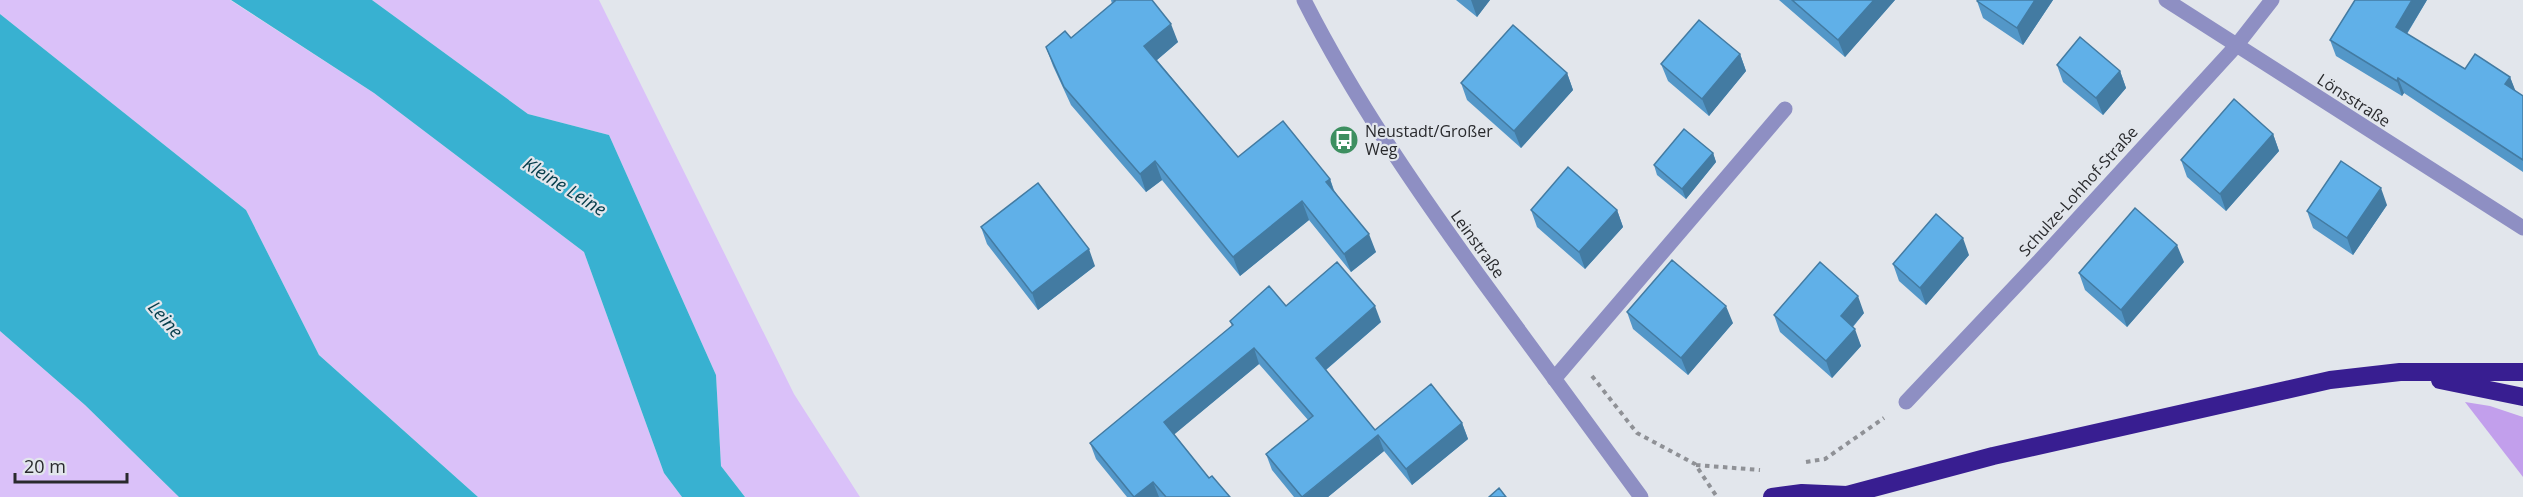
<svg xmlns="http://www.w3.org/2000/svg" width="2523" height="497" font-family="'Open Sans',sans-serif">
<rect width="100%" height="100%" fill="#e2e6ec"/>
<path fill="#dac1f9" d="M 0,0 L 230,0 L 374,93 L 584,252 L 664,473 L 682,497 L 478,497 L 319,355 L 246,210 L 0,14 Z
M 372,0 L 599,0 L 794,394 L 860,497 L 745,497 L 721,466 L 716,375 L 609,135 L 528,114 Z
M 0,331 L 85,405 L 179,497 L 0,497 Z"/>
<path fill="#c29fec" d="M 2465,402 L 2490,406 L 2523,417 L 2523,477 Z"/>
<path fill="#38b1d1" d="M 231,0 L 372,0 L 528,114 L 609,135 L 716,375 L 721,466 L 745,497 L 682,497 L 664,473 L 584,252 L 374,93 Z
M 0,14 L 246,210 L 319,355 L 478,497 L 179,497 L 85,405 L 0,331 Z"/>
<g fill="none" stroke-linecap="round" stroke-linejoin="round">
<path stroke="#8f9196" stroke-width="4" stroke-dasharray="4.5 4.5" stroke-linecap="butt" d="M 1592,376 L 1637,433 L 1695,464 L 1717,497
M 1806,462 L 1825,459 L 1884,418
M 1696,465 L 1760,470"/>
<path stroke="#8e8fc3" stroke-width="15" d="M 1304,0 C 1354,99 1417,190 1482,280 C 1535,353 1588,425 1641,497
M 2166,0 L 2523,228
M 1554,379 L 1785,109
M 1906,402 L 2042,258 L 2236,46 L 2272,0"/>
<path stroke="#381e91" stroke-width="18" d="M 2440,380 L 2523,397
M 1772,497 L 1802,493 L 1847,495 L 1993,456 L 2330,380 L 2400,372 L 2523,372"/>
</g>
<path fill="#5397c8" d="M 1111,0 L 1152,0 L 1178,42 L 1157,60 L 1238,157 L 1330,179 L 1334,190 L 1376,252 L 1351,272 L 1309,220 L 1240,276 L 1162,180 L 1146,192 L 1071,105 L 1053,66 L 1046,47 L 1071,38 L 1112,4 Z
M 1456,0 L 1490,0 L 1477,17 Z
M 1779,0 L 1895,0 L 1845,57 Z
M 1978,0 L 2053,0 L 2023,45 L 1983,18 L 1977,1 Z
M 2427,0 L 2407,34 L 2465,69 L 2510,77 L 2515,91 L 2523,96 L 2523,172 L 2404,93 L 2402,96 L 2336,56 L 2330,40 Z
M 1740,54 L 1746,71 L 1709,116 L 1668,81 L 1661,64 Z
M 2057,65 L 2120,71 L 2126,88 L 2103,115 L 2063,82 Z
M 1567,73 L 1573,90 L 1521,148 L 1467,100 L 1461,83 Z
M 2273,134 L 2279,151 L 2226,211 L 2187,177 L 2181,160 Z
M 1713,153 L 1716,162 L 1686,199 L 1657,175 L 1654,165 Z
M 2387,205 L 2353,255 L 2313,228 L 2307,211 Z
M 1531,210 L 1617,210 L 1623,227 L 1585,269 L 1537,227 Z
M 981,227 L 1095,266 L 1038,310 L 987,244 Z
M 1969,255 L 1926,305 L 1899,281 L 1893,264 Z
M 2184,262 L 2127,327 L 2085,290 L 2079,273 Z
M 1286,306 L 1381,322 L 1326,370 L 1375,430 L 1462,423 L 1468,439 L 1412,485 L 1384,451 L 1328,497 L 1294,497 L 1272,470 L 1266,454 L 1308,420 L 1259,364 L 1174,434 L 1209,478 L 1230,497 L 1127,497 L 1096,459 L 1090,443 L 1232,326 L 1230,321 Z
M 1627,312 L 1733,323 L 1688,375 L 1633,329 Z
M 1864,313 L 1853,327 L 1861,346 L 1832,378 L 1780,332 L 1774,315 Z"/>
<path fill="#437ba2" d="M 1471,0 L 1490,0 L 1477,17 Z
M 1874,0 L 1895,0 L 1845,57 L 1838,40 Z
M 2035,0 L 2053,0 L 2023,45 L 2017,28 Z
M 2412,0 L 2427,0 L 2401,43 L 2396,27 Z
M 1171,24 L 1178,42 L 1151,65 L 1144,46 Z
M 1740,54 L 1746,71 L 1709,116 L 1702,99 Z
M 2120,71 L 2126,88 L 2103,115 L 2096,98 Z
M 1567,73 L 1573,90 L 1521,148 L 1514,131 Z
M 2510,77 L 2516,92 L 2505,84 Z
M 2398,78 L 2404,93 L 2402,96 L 2397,81 Z
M 2273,134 L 2279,151 L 2226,211 L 2220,194 Z
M 1713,153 L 1716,162 L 1686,199 L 1682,189 Z
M 1155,161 L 1162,180 L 1146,192 L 1140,174 Z
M 1330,179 L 1336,198 L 1326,182 Z
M 2381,188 L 2387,205 L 2353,255 L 2347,238 Z
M 1302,201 L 1309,220 L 1240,276 L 1233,257 Z
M 1617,210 L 1623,227 L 1585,269 L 1579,252 Z
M 1369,234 L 1376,252 L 1351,272 L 1344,254 Z
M 1963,238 L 1969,255 L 1926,305 L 1920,288 Z
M 2177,245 L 2184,262 L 2127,327 L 2121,310 Z
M 1089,249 L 1095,266 L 1038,310 L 1032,293 Z
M 1858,296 L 1864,313 L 1847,333 L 1841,316 Z
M 1375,306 L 1381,322 L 1322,373 L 1316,358 Z
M 1726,306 L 1733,323 L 1688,375 L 1681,358 Z
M 1855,329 L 1861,346 L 1832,378 L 1826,361 Z
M 1254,348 L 1259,364 L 1170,438 L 1164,422 Z
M 1462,423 L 1468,439 L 1412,485 L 1406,469 Z
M 1378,435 L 1384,451 L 1328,497 L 1303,497 Z
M 1153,482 L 1159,497 L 1134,497 Z"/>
<path fill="#60b0e8" stroke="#437ba2" stroke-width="1.5" d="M 1114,0 L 1152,0 L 1171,24 L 1144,46 L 1238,157 L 1283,121 L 1330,179 L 1326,182 L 1369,234 L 1344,254 L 1302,201 L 1233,257 L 1155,161 L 1140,174 L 1064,87 L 1046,47 L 1065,31 L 1071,38 L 1115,1 Z
M 1792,0 L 1874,0 L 1838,40 Z
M 1978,0 L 2035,0 L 2017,28 L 1977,1 Z
M 2355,0 L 2412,0 L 2396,27 L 2465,69 L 2475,54 L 2510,77 L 2505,84 L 2523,96 L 2523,160 L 2398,78 L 2397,81 L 2330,40 Z
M 1699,20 L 1740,54 L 1702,99 L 1661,64 Z
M 1513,25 L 1567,73 L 1514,131 L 1461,83 Z
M 2080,37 L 2120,71 L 2096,98 L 2057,65 Z
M 2234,99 L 2273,134 L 2220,194 L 2181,160 Z
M 1684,129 L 1713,153 L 1682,189 L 1654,165 Z
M 2341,161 L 2381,188 L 2347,238 L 2307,211 Z
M 1568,167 L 1617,210 L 1579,252 L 1531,210 Z
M 1038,183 L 1089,249 L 1032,293 L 981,227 Z
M 2135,208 L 2177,245 L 2121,310 L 2079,273 Z
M 1936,214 L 1963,238 L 1920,288 L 1893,264 Z
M 1672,260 L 1726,306 L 1681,358 L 1627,312 Z
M 1337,262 L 1375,306 L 1316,358 L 1375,430 L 1431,384 L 1462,423 L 1406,469 L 1378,435 L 1302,497 L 1266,454 L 1313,416 L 1254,348 L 1164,422 L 1209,478 L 1212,476 L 1230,497 L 1166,497 L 1153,482 L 1134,497 L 1090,443 L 1233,325 L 1230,321 L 1269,286 L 1286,306 Z
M 1820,262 L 1858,296 L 1841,316 L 1855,329 L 1826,361 L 1774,315 Z
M 1499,488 L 1506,497 L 1489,497 Z"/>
<defs>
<g id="bus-disc" transform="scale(1.5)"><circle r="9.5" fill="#3d8f60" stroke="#e2e6ec"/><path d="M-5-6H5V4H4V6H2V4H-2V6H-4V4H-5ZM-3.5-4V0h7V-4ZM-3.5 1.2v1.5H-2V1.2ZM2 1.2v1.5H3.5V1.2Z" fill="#fff"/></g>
</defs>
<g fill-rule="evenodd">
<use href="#bus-disc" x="1344" y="140"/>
</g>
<g text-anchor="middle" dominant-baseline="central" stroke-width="4.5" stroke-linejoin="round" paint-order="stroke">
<g font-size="16" fill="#292a2d" stroke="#e2e6ec">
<text transform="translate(2354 100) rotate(33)">Lönsstraße</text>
<text transform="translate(2078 191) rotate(-48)">Schulze-Lohhof-Straße</text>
<text transform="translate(1478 244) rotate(54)">Leinstraße</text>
</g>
<g font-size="16" fill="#292a2d" stroke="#e2e6ec" text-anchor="start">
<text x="1365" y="131">Neustadt/Großer<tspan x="1365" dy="18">Weg</tspan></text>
</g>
<g font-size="18" font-style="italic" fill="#053c4a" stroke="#e2e6ec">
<text transform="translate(565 186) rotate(32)">Kleine Leine</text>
<text transform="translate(166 319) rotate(49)">Leine</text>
</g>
</g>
<path d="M15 473v9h112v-9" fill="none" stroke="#292a2d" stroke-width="3"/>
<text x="24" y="473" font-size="18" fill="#292a2d" stroke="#e2e6ec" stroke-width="4.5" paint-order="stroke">20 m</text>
</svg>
